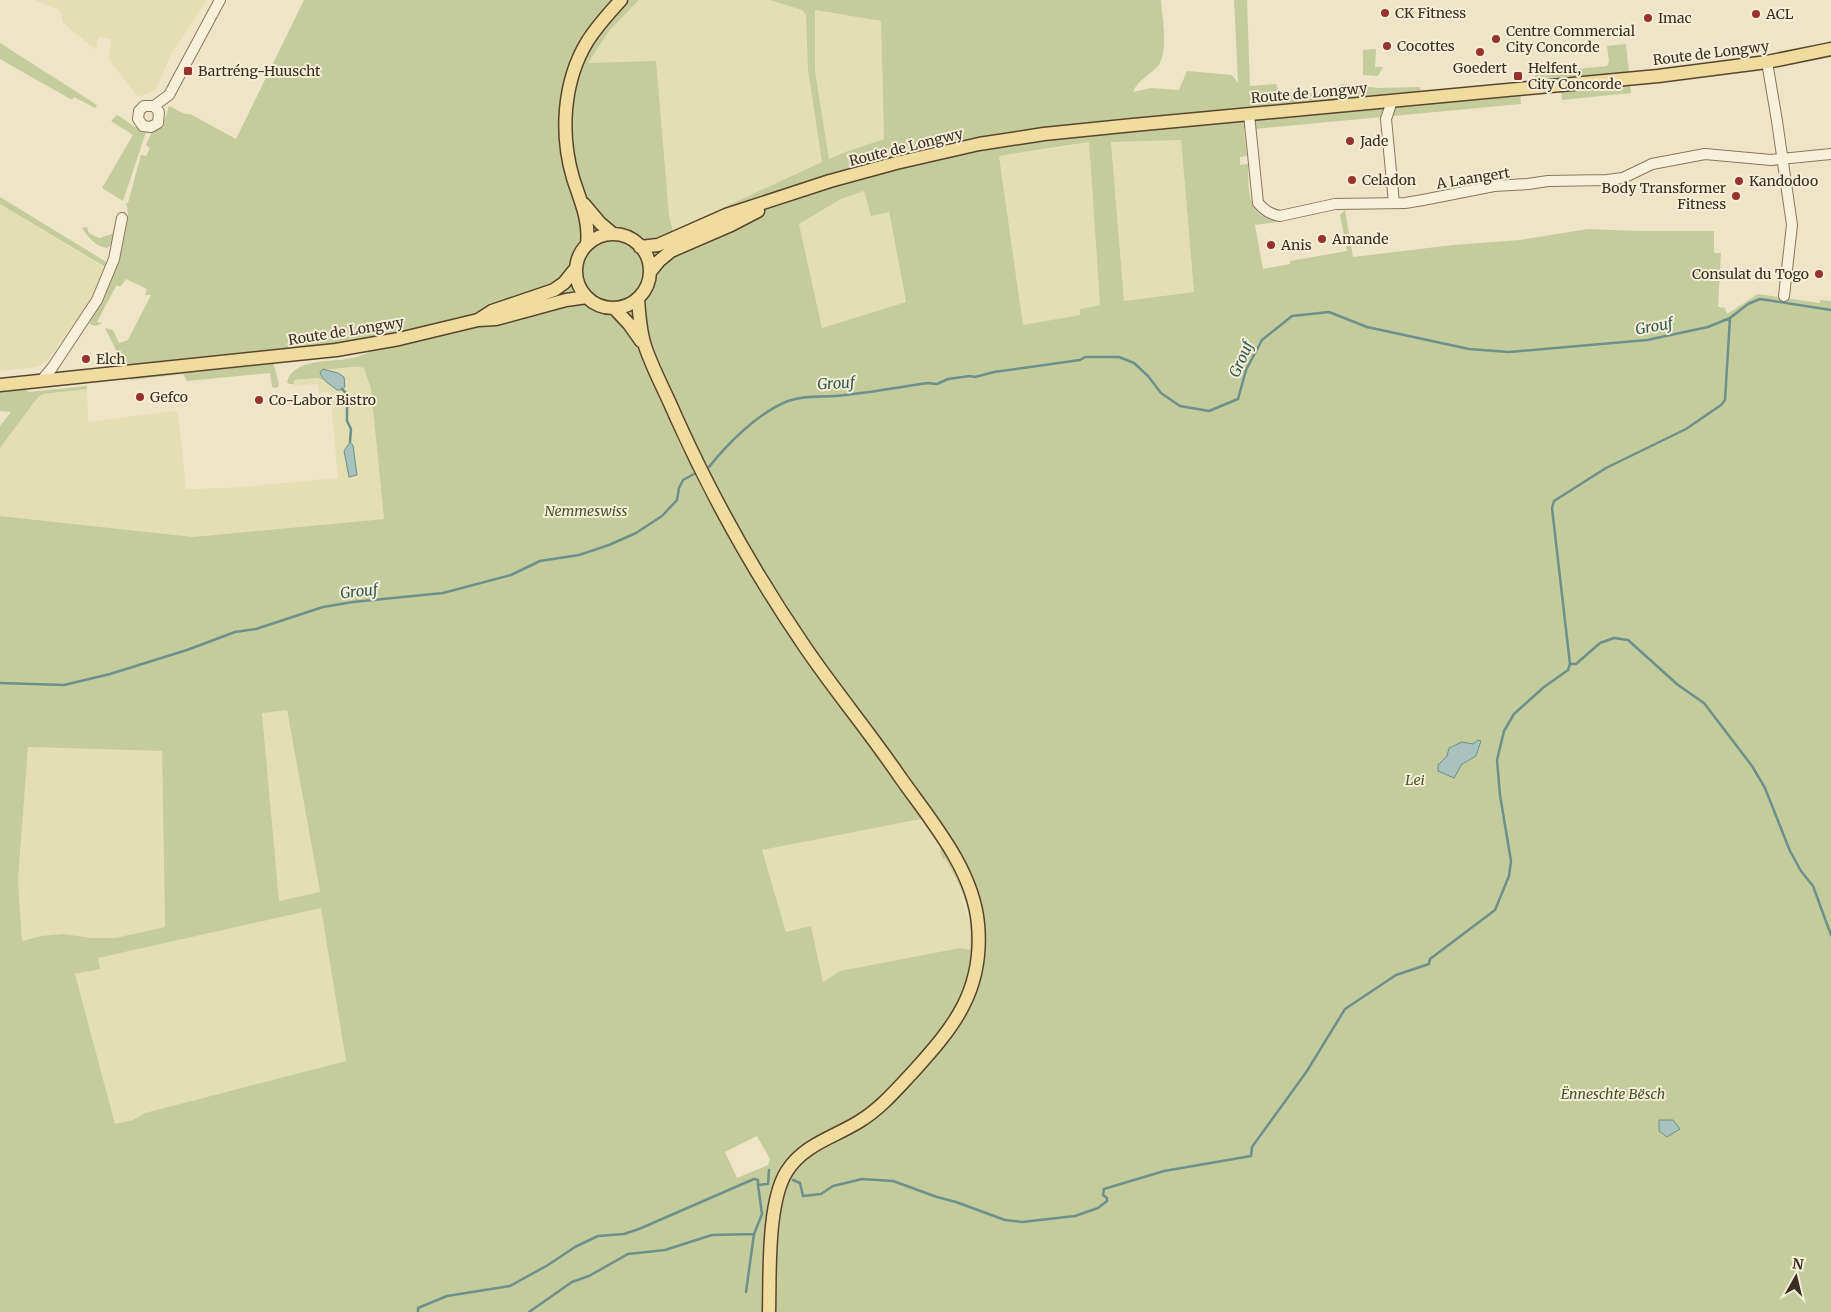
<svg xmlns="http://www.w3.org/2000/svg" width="1831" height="1312" font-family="Merriweather,serif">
<rect width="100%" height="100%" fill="#eee5c6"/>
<path fill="#e3dfb3" d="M 35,0 L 207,0 L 170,56 L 156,90 L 138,97 L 109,60 L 111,39 L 98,37 L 96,50 L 63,23 L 60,10 Z
M 639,0 L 770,0 L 802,10 L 806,15 L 808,70 L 823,162 L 673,231 L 669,216 L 587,63 L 609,31 Z
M 815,10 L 881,21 L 884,139 L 848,151 L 829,159 L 815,71 Z
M 1181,140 L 1194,292 L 1124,301 L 1111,141 Z
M 1089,141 L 1100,305 L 1080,309 L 1081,315 L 1023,325 L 999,156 L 1070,146 Z
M 864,191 L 888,212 L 906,302 L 822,328 L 799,224 L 841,199 Z
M 0,204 L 105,268 L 96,289 L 79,316 L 47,361 L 37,367 L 0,371 Z
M 355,365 L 364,368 L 371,389 L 384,519 L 193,537 L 0,516 L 0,448 L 38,397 L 43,394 L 87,389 L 88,422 L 174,411 L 178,413 L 186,489 L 229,488 L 338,478 L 330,392 L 319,393 L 318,384 L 294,386 L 293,380 L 316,378 L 324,380 L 337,390 L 338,373 L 331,370 Z
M 287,710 L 320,893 L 278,901 L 262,712 Z
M 28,747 L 162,751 L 165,927 L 115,938 L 92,938 L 63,934 L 22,941 L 18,880 Z
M 921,819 L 941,848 L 943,859 L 945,858 L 955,875 L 960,890 L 970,925 L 970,951 L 960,948 L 840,971 L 823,982 L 811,927 L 786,932 L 762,850 Z
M 321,907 L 346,1061 L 145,1113 L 133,1120 L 115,1124 L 75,974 L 100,969 L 98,958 Z"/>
<path fill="#c3cc9a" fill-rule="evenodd" d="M 304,0 L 639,0 L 609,31 L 588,63 L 656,61 L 669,215 L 673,231 L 822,162 L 808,70 L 806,15 L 802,10 L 770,0 L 1161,0 C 1162,17 1170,55 1156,68 C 1148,76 1137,81 1133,92 L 1151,88 L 1179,90 L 1187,71 L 1232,75 L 1238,83 L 1234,0 L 1247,0 L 1250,86 L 1276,84 L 1281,96 L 1327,92 L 1342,84 L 1379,88 L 1420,87 L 1421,98 L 1520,89 L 1521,104 L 1244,130 L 1247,156 L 1240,157 L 1240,165 L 1248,164 C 1249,182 1246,205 1262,216 C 1267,219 1272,220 1277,222 L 1255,225 L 1263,269 L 1290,264 L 1290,261 L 1347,251 L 1340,215 L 1345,210 L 1353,257 L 1453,245 L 1520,240 L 1588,229 L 1638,231 L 1714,231 L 1714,253 L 1721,253 L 1718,307 L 1725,308 L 1727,314 L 1758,294 L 1820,303 L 1820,300 L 1831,301 L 1831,1312 L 0,1312 L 0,516 L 193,537 L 384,519 L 371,389 L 364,368 C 350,364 338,371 323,369 L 320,375 L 324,380 L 316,378 L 294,380 L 294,384 L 289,384 L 287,382 C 294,357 332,363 352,358 C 367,355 382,346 396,340 L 272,358 L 279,384 L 278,387 L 275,388 L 272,387 L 270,373 L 187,381 L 183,374 L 131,380 L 105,328 L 113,330 L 119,343 L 128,340 L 151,295 L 145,295 L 147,289 L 126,279 L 121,286 L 116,286 L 97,322 L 102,323 L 96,326 L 89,324 C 105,296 118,270 124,238 C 127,225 130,216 126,203 L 128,203 L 141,155 L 146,156 L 150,148 L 146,145 L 152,131 C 164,128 166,116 169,106 L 185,114 L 190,114 L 236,139 ZM 815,10 L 881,21 L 884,139 L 848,151 L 829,159 L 815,71 ZM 1181,140 L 1194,292 L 1124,301 L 1111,142 ZM 1089,142 L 1100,305 L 1080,309 L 1080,315 L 1023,325 L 999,156 ZM 864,191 L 871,216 L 889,212 L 906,302 L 822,328 L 799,224 L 841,199 ZM 287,710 L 320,892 L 279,901 L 262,713 ZM 28,747 L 162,751 L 165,927 L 115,938 L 92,938 L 63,934 L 42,936 L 22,941 L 18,880 ZM 921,819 L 941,848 L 940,852 L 943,859 L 945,859 C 957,878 969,903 970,926 C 971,934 970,942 970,950 L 960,948 L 840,971 L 823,982 L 811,926 L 786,932 L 762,850 ZM 321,908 L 346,1061 L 145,1113 L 133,1120 L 115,1124 L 75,974 L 100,969 L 98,958 ZM 757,1136 L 770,1159 L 768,1165 L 737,1178 L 725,1152 Z
M 0,43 L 97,105 L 95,108 L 74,97 L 72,100 L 0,59 Z
M 1626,44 L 1631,93 L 1562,100 L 1560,78 L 1535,77 L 1535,73 L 1607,66 L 1609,62 L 1607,46 Z
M 1376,49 L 1375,67 L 1383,67 L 1378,76 L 1363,75 L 1363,50 Z
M 117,115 C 126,120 137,130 146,132 L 123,201 L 102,188 L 133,135 L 111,121 Z
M 0,197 L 108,263 L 107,268 L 0,204 Z
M 118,218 L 114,243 L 107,248 C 95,246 89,238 82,228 L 87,227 L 89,233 L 99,238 L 112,234 Z
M 87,386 L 87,389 L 43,394 L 38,397 L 0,448 L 0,426 L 11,412 L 0,411 L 0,391 L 24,389 L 29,392 Z"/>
<path fill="#a7c1bc" stroke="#6e908a" d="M 323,369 L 338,373 L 344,377 L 345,387 L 341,390 L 337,390 C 331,385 321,380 320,372 Z
M 350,442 L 353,445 L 357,475 L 349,477 L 344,451 Z
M 1478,740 L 1481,741 L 1476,756 L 1462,764 L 1454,778 L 1438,771 L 1438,765 L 1447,756 L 1449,748 L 1462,742 L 1473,744 Z
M 1659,1120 L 1673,1120 L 1680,1129 L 1667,1137 L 1659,1131 Z"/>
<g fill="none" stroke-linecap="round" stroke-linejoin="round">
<path stroke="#6e908a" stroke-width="2.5" d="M 342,389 L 349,396 L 349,401 L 347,409 L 347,421 L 351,429 L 350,442
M 709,467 C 728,443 758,413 788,401 C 807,394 825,398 845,395 C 873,392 900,387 928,383 L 937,384 L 948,379 L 970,376 L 975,377 L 994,372 L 1080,360 L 1085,357 L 1119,357 L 1134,363 L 1148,376 L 1161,393 L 1180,406 L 1209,411 L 1238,399 L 1246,370 L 1262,340 L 1292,316 L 1329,312 L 1367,327 L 1469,349 L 1509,352 L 1647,340 L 1708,327 L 1730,318 L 1748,304 L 1760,299 L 1831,310
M 1570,664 L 1576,664 L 1600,643 L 1614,638 L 1628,640 L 1678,685 L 1704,703 L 1752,766 L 1765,788 L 1790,851 L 1801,871 L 1813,886 L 1831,935
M 0,683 L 64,685 L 110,674 L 187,650 L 235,632 L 256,629 L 323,607 L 353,602 L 443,593 L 511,575 L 540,561 L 579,555 L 609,545 L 636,533 L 662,516 L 677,500 L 679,488 L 683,480 L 694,474
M 793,1180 L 800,1183 L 803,1196 L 821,1194 L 833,1186 L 862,1179 L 893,1181 L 937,1197 L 956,1202 L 1005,1220 L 1022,1222 L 1075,1216 L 1098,1208 L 1107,1201 L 1107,1198 L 1103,1195 L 1104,1189 L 1164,1171 L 1251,1156 L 1252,1147 L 1307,1071 L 1345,1009 L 1396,975 L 1429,964 L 1430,959 L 1495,910 L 1509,876 L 1511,861 L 1500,795 L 1497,760 L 1504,731 L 1514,714 L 1544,687 L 1568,670 L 1570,664 L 1552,508 L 1554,501 L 1606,468 L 1686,429 L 1721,405 L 1725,400 L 1730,318
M 746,1292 L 754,1234
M 418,1312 L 418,1308 L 447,1296 L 510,1286 L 548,1265 L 575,1247 L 598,1236 L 624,1234 L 639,1229 L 754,1179 L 758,1180 L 758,1185 L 768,1184 L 769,1170
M 529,1312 L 572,1282 L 589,1276 L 628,1254 L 665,1250 L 712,1235 L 754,1234 L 762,1214 L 758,1185"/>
<g stroke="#89775c" stroke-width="12">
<path id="minor" d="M 1767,62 L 1777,121 L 1792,225 L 1784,296
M 1392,101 L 1386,119 L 1394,203
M 154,106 L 159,112 L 158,123 L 151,127 L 143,126 L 138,119 L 139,111 L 144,106 L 154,106 L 169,95 L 220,0
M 1249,114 L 1258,203 C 1265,211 1270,214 1280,216 L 1335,204 L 1405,203 L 1423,200 L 1494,186 L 1528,184 L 1548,181 L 1607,180 L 1623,178 L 1652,164 L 1705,154 L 1771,160 L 1831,154
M 41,381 L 52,368 L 97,300 L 114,259 L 122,218"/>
</g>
<g stroke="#574530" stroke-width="15">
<path id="major" d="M 584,204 L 600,223 L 613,234
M576 271a37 37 0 1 1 74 0a37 37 0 1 1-74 0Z
M 587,244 C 590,221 580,200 573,178 C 560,134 563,82 587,42 C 597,26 609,13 621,0
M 640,247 L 658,245 L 726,215 L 830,181 L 896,163 L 979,144 L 1044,134 L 1133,125 L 1658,76 L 1767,62 L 1831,49
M 650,272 L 659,261 L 671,251 L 731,225 L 758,211
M 638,298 C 639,314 640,331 645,346 C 653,370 666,393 676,417 C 712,497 755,574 805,647 C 835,691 870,733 900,777 C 931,821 973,869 978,924 C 984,990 954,1027 913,1072 C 896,1090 881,1108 860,1121 C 835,1137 804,1144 787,1171 C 767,1202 770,1274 769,1312
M 614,308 L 629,324 L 641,341
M 478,320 L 492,311 L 554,290 L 564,283 L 576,268
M 0,385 L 336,350 L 399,339 L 478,320 L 496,319 L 566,300 L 587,297"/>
</g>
<use href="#minor" stroke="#f8f1d9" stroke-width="10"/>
<use href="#major" stroke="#f0dc9f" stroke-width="12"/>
</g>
<g fill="#97332d" stroke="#f5eed6" stroke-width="2">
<circle cx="1385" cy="13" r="5"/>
<circle cx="1756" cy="14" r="5"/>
<circle cx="1648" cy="18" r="5"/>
<circle cx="1496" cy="39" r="5"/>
<circle cx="1387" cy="46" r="5"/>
<circle cx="1480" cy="52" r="5"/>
<rect x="183" y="66" width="10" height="10" rx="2.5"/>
<rect x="1513" y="71" width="10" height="10" rx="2.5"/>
<circle cx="1350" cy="141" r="5"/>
<circle cx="1352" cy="180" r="5"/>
<circle cx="1739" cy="181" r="5"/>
<circle cx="1736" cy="196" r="5"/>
<circle cx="1322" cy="239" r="5"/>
<circle cx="1271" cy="245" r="5"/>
<circle cx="1819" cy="274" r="5"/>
<circle cx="86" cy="359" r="5"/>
<circle cx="140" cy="397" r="5"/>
<circle cx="259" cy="400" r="5"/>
</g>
<g text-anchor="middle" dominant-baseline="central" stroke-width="4" stroke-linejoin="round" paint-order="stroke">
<g font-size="14" fill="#392e1f" stroke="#f5eed6" text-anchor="start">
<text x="1395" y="13">CK Fitness</text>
<text x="1766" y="14">ACL</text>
<text x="1658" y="18">Imac</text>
<text x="1506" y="31">Centre Commercial<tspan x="1506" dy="16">City Concorde</tspan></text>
<text x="1397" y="46">Cocottes</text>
<text x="1480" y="68" text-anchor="middle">Goedert</text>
<text x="1528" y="68">Helfent,<tspan x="1528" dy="16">City Concorde</tspan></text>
<text x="198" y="71">Bartréng-Huuscht</text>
<text x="1360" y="141">Jade</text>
<text x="1362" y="180">Celadon</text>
<text x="1749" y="181">Kandodoo</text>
<text x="1726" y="188" text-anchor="end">Body Transformer<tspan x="1726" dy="16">Fitness</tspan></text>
<text x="1332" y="239">Amande</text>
<text x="1281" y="245">Anis</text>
<text x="1809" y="274" text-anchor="end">Consulat du Togo</text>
<text x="96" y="359">Elch</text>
<text x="150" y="397">Gefco</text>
<text x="269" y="400">Co-Labor Bistro</text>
</g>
<g font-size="14" fill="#392e1f" stroke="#f5eed6">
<text transform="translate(1711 53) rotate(-7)">Route de Longwy</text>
<text transform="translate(1309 93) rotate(-5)">Route de Longwy</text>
<text transform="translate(906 147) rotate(-14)">Route de Longwy</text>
<text transform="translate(1473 178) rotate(-9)">A Laangert</text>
<text transform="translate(346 331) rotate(-9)">Route de Longwy</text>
</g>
<g font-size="14" font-style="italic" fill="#465526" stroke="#f5eed6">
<text x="586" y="511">Nemmeswiss</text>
<text x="1415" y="780">Lei</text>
<text x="1613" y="1094">Ënneschte Bësch</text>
</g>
<g font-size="15" font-style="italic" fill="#2f5959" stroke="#f5eed6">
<text transform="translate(1654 326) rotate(-10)">Grouf</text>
<text transform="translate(1241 359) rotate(-66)">Grouf</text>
<text transform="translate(836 383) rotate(-3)">Grouf</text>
<text transform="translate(359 591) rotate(-6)">Grouf</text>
</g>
</g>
<g transform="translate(1796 1277) rotate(8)" stroke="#f5eed6" stroke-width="4" paint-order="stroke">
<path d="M0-4L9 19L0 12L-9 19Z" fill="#392e1f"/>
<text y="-8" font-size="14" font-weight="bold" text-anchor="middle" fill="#392e1f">N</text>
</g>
</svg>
